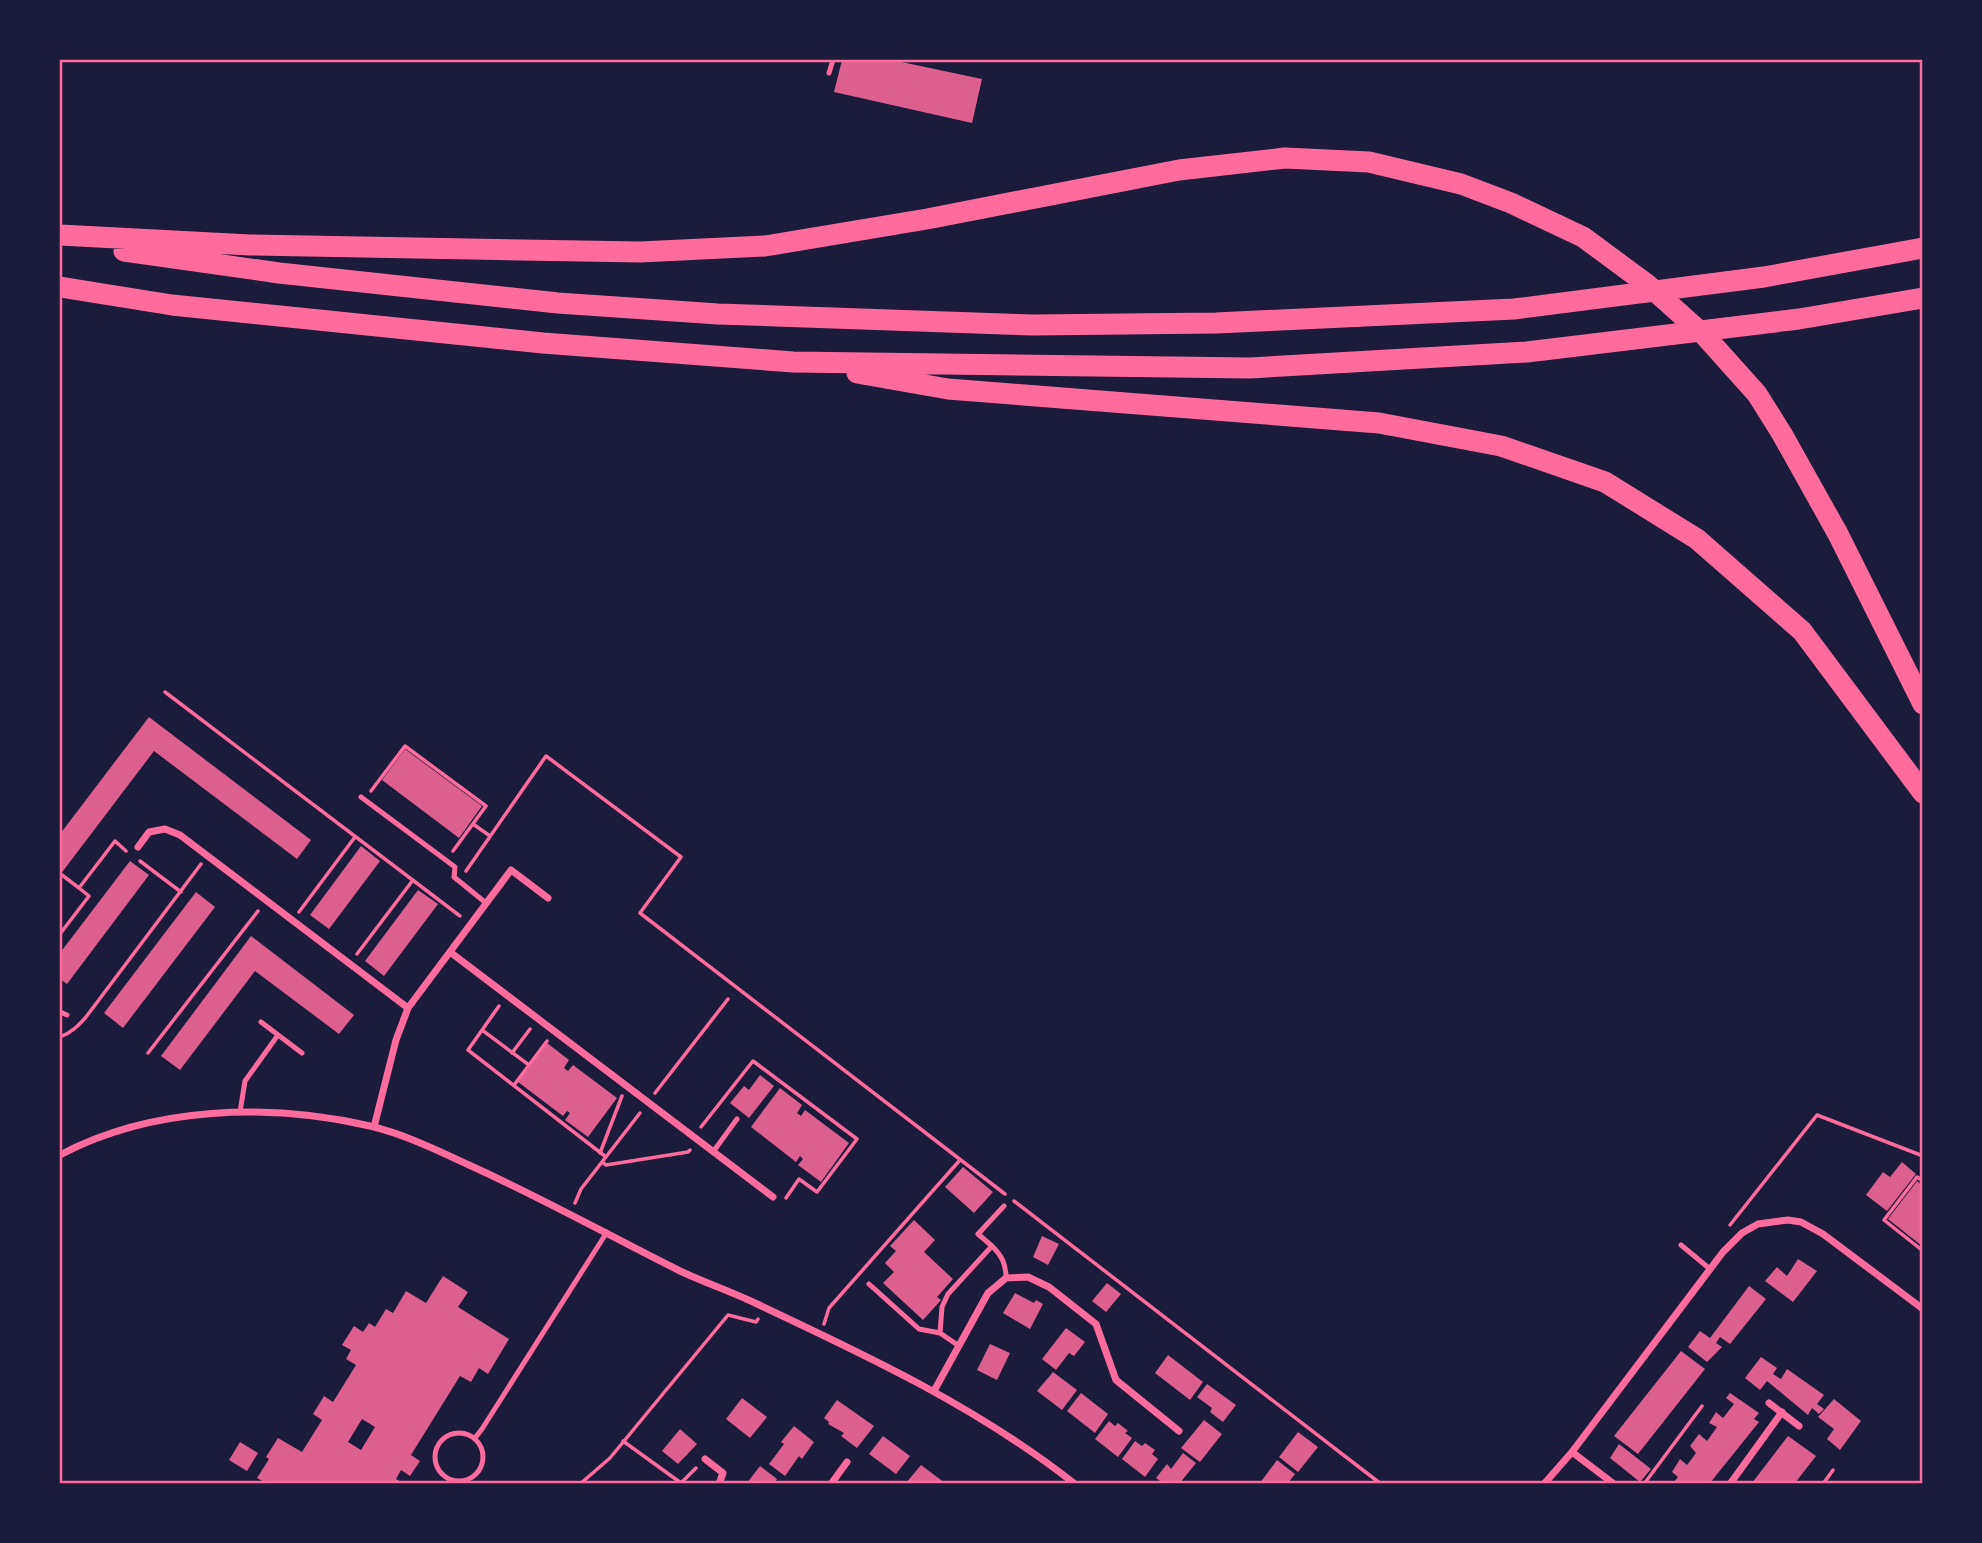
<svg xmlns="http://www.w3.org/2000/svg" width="1982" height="1543" font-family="'Source Sans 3',sans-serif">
<rect width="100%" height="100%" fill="#1b1b3a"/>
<path fill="#dd5f8e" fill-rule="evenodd" d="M 842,60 L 892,60 L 982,79 L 972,123 L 834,92 Z
M 149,717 L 311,840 L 297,859 L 154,751 L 60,875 L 60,834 Z
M 405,749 L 482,806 L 459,838 L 382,780 Z
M 361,846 L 380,861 L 329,929 L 310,915 Z
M 130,861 L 149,875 L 67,984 L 60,979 L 60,953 Z
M 418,890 L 438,904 L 384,976 L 365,961 Z
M 196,892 L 215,907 L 123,1028 L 104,1013 Z
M 251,936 L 354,1015 L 339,1034 L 255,971 L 180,1070 L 161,1056 Z
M 547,1043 L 569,1060 L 564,1068 L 568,1071 L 573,1065 L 617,1098 L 588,1137 L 565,1120 L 570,1113 L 567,1111 L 563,1116 L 518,1082 Z
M 760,1075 L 774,1086 L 749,1118 L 730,1103 L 744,1086 L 749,1090 Z
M 780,1088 L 802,1105 L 797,1113 L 801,1116 L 805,1110 L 849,1143 L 821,1182 L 798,1165 L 803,1159 L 800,1156 L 796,1162 L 751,1127 Z
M 1902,1162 L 1916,1174 L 1887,1211 L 1866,1195 L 1883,1172 L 1890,1177 Z
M 963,1167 L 993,1192 L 974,1213 L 945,1187 Z
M 1917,1181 L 1922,1185 L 1922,1246 L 1888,1219 Z
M 914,1220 L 935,1240 L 924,1252 L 953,1279 L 937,1297 L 941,1300 L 923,1320 L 883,1283 L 894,1272 L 885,1263 L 896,1251 L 890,1246 Z
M 1042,1236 L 1059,1244 L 1048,1265 L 1033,1257 Z
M 1798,1259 L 1817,1271 L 1793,1302 L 1765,1281 L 1777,1267 L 1787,1276 Z
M 443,1276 L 468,1292 L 458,1307 L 509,1339 L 488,1374 L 479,1368 L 471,1382 L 460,1376 L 411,1455 L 420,1461 L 410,1476 L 401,1470 L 396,1479 L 403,1483 L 266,1483 L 257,1478 L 269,1459 L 266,1457 L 278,1438 L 302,1452 L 322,1420 L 313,1414 L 324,1396 L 333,1402 L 356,1365 L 346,1359 L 351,1350 L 342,1345 L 354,1326 L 363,1332 L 369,1323 L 375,1327 L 386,1309 L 393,1313 L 406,1291 L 426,1303 ZM 362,1419 L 375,1427 L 361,1450 L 348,1442 Z
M 1107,1283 L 1121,1294 L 1106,1312 L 1092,1301 Z
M 1749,1286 L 1766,1299 L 1730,1344 L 1720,1337 L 1716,1343 L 1722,1347 L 1707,1362 L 1688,1347 L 1700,1331 L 1710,1338 Z
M 1015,1293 L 1034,1303 L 1036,1300 L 1043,1304 L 1030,1329 L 1003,1313 Z
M 1066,1328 L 1085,1342 L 1074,1356 L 1069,1353 L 1056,1370 L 1042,1359 Z
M 990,1344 L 1010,1353 L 997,1380 L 977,1370 Z
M 1681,1351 L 1705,1369 L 1638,1454 L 1614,1436 Z
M 1168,1355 L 1203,1382 L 1190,1400 L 1155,1373 Z
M 1761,1357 L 1777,1368 L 1773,1374 L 1781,1379 L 1787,1369 L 1824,1395 L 1817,1404 L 1824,1409 L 1819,1414 L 1812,1408 L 1808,1415 L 1767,1381 L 1760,1390 L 1745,1378 Z
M 1053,1372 L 1077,1390 L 1062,1410 L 1037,1391 Z
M 1207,1384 L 1236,1405 L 1223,1422 L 1210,1412 L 1212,1408 L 1197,1397 Z
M 1081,1393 L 1108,1414 L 1095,1433 L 1067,1411 Z
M 1730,1393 L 1759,1413 L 1754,1419 L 1759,1422 L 1710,1483 L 1673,1483 L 1678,1477 L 1672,1472 L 1680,1459 L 1687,1465 L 1696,1453 L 1690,1446 L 1699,1434 L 1707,1441 L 1717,1427 L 1709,1423 L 1716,1412 L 1723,1418 L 1734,1404 L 1726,1398 Z
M 742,1398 L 767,1417 L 750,1438 L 726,1419 Z
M 1834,1399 L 1861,1421 L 1840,1450 L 1827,1439 L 1834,1429 L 1818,1417 Z
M 837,1400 L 874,1426 L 857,1448 L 841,1436 L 844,1433 L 828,1424 L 829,1422 L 824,1418 Z
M 1204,1420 L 1222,1434 L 1200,1462 L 1181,1448 Z
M 1109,1421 L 1115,1426 L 1118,1423 L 1128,1431 L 1125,1433 L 1132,1438 L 1118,1457 L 1095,1439 Z
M 794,1426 L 814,1442 L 802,1459 L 799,1456 L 785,1476 L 769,1464 L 784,1444 L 781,1442 Z
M 680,1429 L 697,1444 L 678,1464 L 662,1451 Z
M 1298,1432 L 1318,1447 L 1298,1472 L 1279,1457 Z
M 883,1436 L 910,1456 L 896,1474 L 869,1454 Z
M 1788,1436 L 1816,1456 L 1795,1483 L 1752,1483 Z
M 1135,1441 L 1142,1446 L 1145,1443 L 1155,1450 L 1152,1454 L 1158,1459 L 1145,1477 L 1122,1459 Z
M 240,1442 L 258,1453 L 247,1471 L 229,1460 Z
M 1619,1444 L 1651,1469 L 1640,1482 L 1610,1458 Z
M 1183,1453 L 1196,1463 L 1180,1483 L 1163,1483 L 1156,1478 L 1167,1464 L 1171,1469 Z
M 1277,1460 L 1295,1474 L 1288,1483 L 1260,1483 Z
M 921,1465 L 945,1483 L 906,1483 Z
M 760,1466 L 777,1479 L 774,1483 L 747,1483 Z"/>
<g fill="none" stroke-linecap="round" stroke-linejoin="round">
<path stroke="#ff6b9d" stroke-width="3.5" d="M 165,692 L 460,916
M 371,791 L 405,746 L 486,806 L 453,851
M 473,824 L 490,836
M 140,861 L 181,892
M 466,871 L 546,756 L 681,857 L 640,913 L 1005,1194
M 62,875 L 79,888
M 299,912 L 355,837
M 60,934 L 89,896 L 79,888 L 115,841 L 126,851
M 357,954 L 413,880
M 499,1006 L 468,1050 L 606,1157
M 482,1030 L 529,1065
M 60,1037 C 71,1033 78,1026 86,1017 L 201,864
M 148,1053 L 258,911
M 512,1053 L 530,1029
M 514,1085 L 547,1041
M 655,1093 L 728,999
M 701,1127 L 753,1061 L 857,1139 L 817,1192 L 799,1179 L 786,1198
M 600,1153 L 622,1096
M 602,1162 L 606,1165 L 688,1152 L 690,1150
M 1923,1181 L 1917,1177 L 1884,1220 L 1923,1251
M 1014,1201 L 1381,1484
M 575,1203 L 581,1189 L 640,1113
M 1730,1225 L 1817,1115 L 1923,1156
M 824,1324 L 829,1308 L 960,1160
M 623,1441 L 681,1483 L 696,1468
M 580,1484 L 610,1458 L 728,1315 L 756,1322 L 758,1319
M 1644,1484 L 1702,1406
M 1823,1484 L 1833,1470"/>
<path stroke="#ff6b9d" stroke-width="5" d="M 829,73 L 833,60
M 361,797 L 455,867 L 454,877 L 486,903
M 60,1012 L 67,1015
M 261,1022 L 302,1053
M 240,1112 L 245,1081 L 278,1035
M 713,1152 L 737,1119
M 1681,1245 L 1710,1269
M 992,1246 C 1002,1256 1006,1264 1006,1278
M 869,1284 L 919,1329 L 940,1333
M 959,1346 L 940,1333 L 942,1307 L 948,1294 L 992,1246 L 978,1234 L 1004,1206
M435 1457a24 24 0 1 1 48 0a24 24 0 1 1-48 0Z
M 475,1438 L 482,1429 L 607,1232"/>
<path stroke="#ff6b9d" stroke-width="7" d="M 138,847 L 149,832 L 165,829 L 180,835 L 408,1008
M 450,952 L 773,1197
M 374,1127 L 396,1040 L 408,1008 L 511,870 L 548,898
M 60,1155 C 152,1106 270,1103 370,1126 C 404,1134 437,1150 469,1165 C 540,1197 608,1235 678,1270 C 703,1282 730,1291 755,1303 C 866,1355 979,1408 1075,1484
M 934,1391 L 988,1293 L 1006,1278 L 1028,1277 L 1049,1287 L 1096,1324 L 1116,1380 L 1179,1431
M 1769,1403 L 1799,1426
M 1572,1452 L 1614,1484
M 705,1459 L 723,1473 L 719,1484
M 831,1484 L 847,1462
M 1544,1484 L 1572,1452 L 1723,1252 L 1742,1233 L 1758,1224 L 1788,1220 L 1801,1222 L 1823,1234 L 1923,1309
M 1730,1484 L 1782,1412"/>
<path stroke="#ff6b9d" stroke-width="21" d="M 60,235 L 250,245 L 640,252 L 765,246 L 927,219 L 1179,170 L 1285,158 L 1369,162 L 1461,184 L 1511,203 L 1583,237 L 1648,285 L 1705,336 L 1757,394 L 1782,434 L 1838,534 L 1923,704
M 124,251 L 279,273 L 558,303 L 718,314 L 1033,325 L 1216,323 L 1514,309 L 1764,277 L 1923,248
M 60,287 L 172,305 L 543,343 L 793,362 L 1250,368 L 1527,352 L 1799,319 L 1923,298
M 857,373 L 948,389 L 1379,423 L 1501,446 L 1605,482 L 1697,539 L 1802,631 L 1923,793"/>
</g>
<rect width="1982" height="1543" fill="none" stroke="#1b1b3a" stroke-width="122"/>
<rect x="61" y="61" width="1860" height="1421" fill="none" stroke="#ff6b9d" stroke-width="2.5"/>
</svg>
